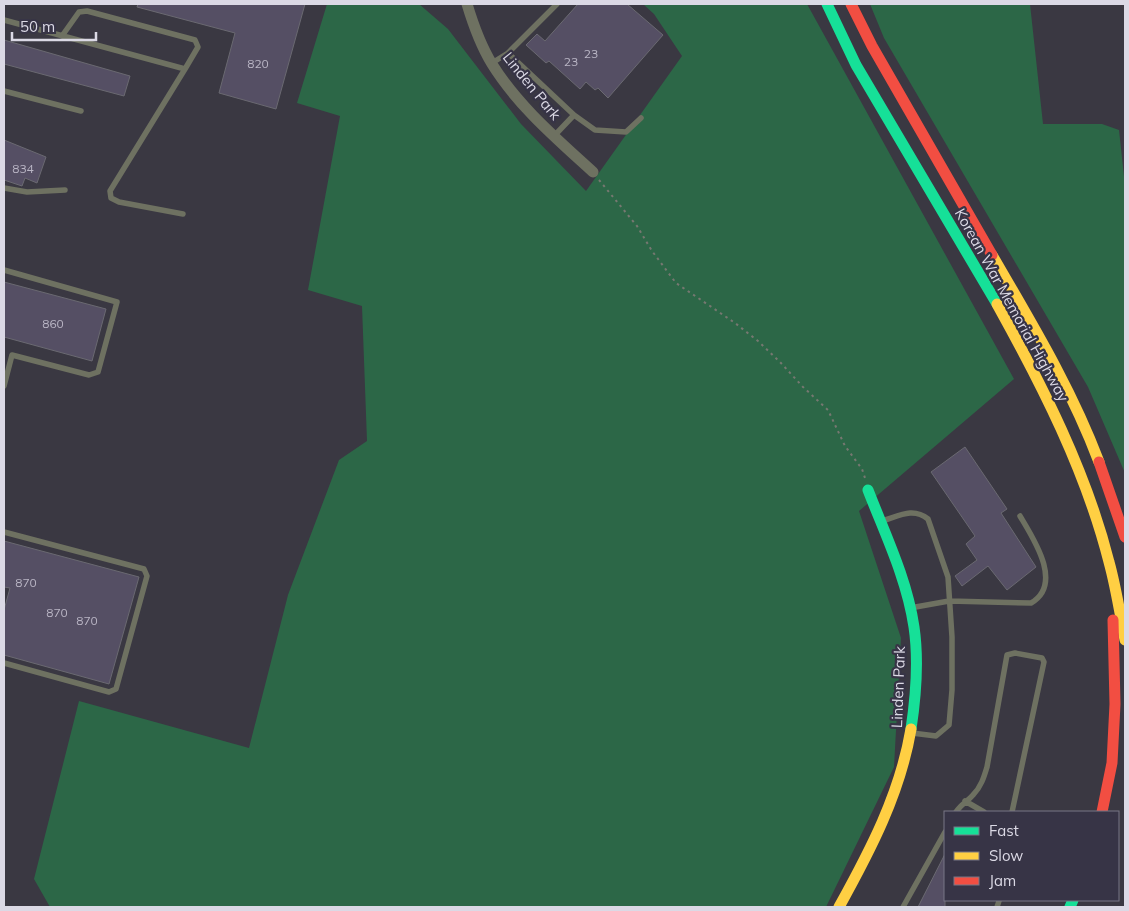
<svg xmlns="http://www.w3.org/2000/svg" width="1129" height="911" font-family="Mulish,sans-serif">
<rect width="100%" height="100%" fill="#3a3842"/>
<path fill="#2c6747" d="M 327,4 L 419,4 L 448,29 L 521,124 L 586,191 L 682,56 L 654,14 L 643,4 L 807,4 L 1014,379 L 859,511 L 901,638 L 894,767 L 826,907 L 50,907 L 34,879 L 79,701 L 249,748 L 288,595 L 339,460 L 367,441 L 362,306 L 308,290 L 340,116 L 297,103 Z
M 870,4 L 1030,4 L 1043,124 L 1102,124 L 1119,130 L 1125,186 L 1125,473 L 1088,387 L 884,38 Z"/>
<path fill="#554f64" stroke="#6a6971" d="M 138,4 L 305,4 L 276,109 L 219,93 L 235,33 L 137,7 Z
M 578,4 L 627,4 L 663,35 L 608,98 L 598,88 L 595,90 L 586,82 L 580,89 L 549,61 L 546,63 L 526,45 L 537,34 L 545,41 Z
M 4,40 L 130,76 L 124,96 L 4,64 Z
M 4,140 L 46,157 L 37,183 L 25,178 L 22,186 L 4,180 Z
M 4,282 L 106,309 L 92,361 L 4,337 Z
M 965,447 L 1007,509 L 1001,513 L 1036,567 L 1007,590 L 988,566 L 962,586 L 955,576 L 977,560 L 966,544 L 975,536 L 931,472 Z
M 4,541 L 139,577 L 109,684 L 4,655 L 4,610 L 10,588 L 4,587 Z
M 945,854 L 945,907 L 918,907 Z"/>
<g fill="none" stroke-linecap="round" stroke-linejoin="round">
<path stroke="#767871" stroke-width="2" stroke-dasharray="2.5 4" stroke-linecap="butt" d="M 599,180 L 637,226 L 652,251 L 676,283 L 735,323 L 758,341 L 780,362 L 803,387 L 828,410 L 845,446 L 862,469 L 865,478"/>
<path stroke="#6e7161" stroke-width="5.5" d="M 4,20 L 185,69 L 198,47 L 195,40 L 87,11 L 79,12 L 62,36
M 508,53 L 557,4
M 492,63 L 508,53 L 574,115 L 554,136
M 4,91 L 81,111
M 574,115 L 595,130 L 626,132 L 641,118
M 4,188 L 27,192 L 65,190
M 183,214 L 119,202 L 111,198 L 110,191 L 185,69
M 4,270 L 117,302 L 98,372 L 89,375 L 12,355 L 4,386
M 882,521 C 899,516 913,507 928,519 L 948,577 L 952,637 L 952,690 L 949,725 L 936,736 L 912,733
M 4,532 L 144,569 L 147,576 L 116,689 L 109,692 L 4,663
M 910,608 L 949,601 L 1031,603 C 1064,584 1033,538 1020,516
M 965,801 L 984,812
M 956,812 C 961,804 967,802 973,795 C 981,787 984,777 987,767 L 1007,655 L 1015,653 L 1042,658 L 1044,662 L 1012,812
M 903,907 L 945,832
M 997,907 L 999,901"/>
<path stroke="#6e7161" stroke-width="11" d="M 467,4 C 473,24 481,46 492,64 C 518,106 557,139 593,172"/>
<path stroke="#16e098" stroke-width="11" d="M 827,4 L 856,65 L 997,304
M 868,490 C 885,534 907,579 914,627 C 919,661 916,696 911,729
M 1070,907 L 1073,900"/>
<path stroke="#ffcf43" stroke-width="11" d="M 992,255 C 1032,324 1071,388 1099,462
M 997,304 C 1042,385 1086,471 1109,562 C 1116,587 1120,614 1125,640
M 839,907 C 870,851 900,794 911,729"/>
<path stroke="#f24e42" stroke-width="11" d="M 851,4 L 872,46 L 992,255
M 1099,462 L 1125,537
M 1102,812 L 1112,763 L 1115,704 L 1113,620"/>
</g>
<g text-anchor="middle" dominant-baseline="central" stroke-width="4.5" stroke-linejoin="round" paint-order="stroke">
<g font-size="12" fill="#bab6c5">
<text x="591" y="53">23</text>
<text x="571" y="61">23</text>
<text x="258" y="63">820</text>
<text x="23" y="168">834</text>
<text x="53" y="323">860</text>
<text x="26" y="582">870</text>
<text x="57" y="612">870</text>
<text x="87" y="620">870</text>
</g>
<g font-size="15" fill="#dbd9e5" stroke="#373446">
<text transform="translate(532 86) rotate(51)">Linden Park</text>
<text transform="translate(1012 305) rotate(61)">Korean War Memorial Highway</text>
<text transform="translate(898 687) rotate(-88)">Linden Park</text>
</g>
</g>
<rect width="1129" height="911" fill="none" stroke="#dbd9e5" stroke-width="10"/>
<rect x="944" y="811" width="175" height="90" fill="#373446" stroke="#797686"/>
<rect x="954" y="827" width="25" height="8" fill="#16e098" stroke="#797686"/>
<text x="989" y="836" font-size="15" fill="#dbd9e5">Fast</text>
<rect x="954" y="852" width="25" height="8" fill="#ffcf43" stroke="#797686"/>
<text x="989" y="861" font-size="15" fill="#dbd9e5">Slow</text>
<rect x="954" y="877" width="25" height="8" fill="#f24e42" stroke="#797686"/>
<text x="989" y="886" font-size="15" fill="#dbd9e5">Jam</text>
<path d="M12 32v8h84v-8" fill="none" stroke="#dbd9e5" stroke-width="2.5"/>
<text x="20" y="32" font-size="15" fill="#dbd9e5" stroke="#373446" stroke-width="4" paint-order="stroke">50 m</text>
</svg>
